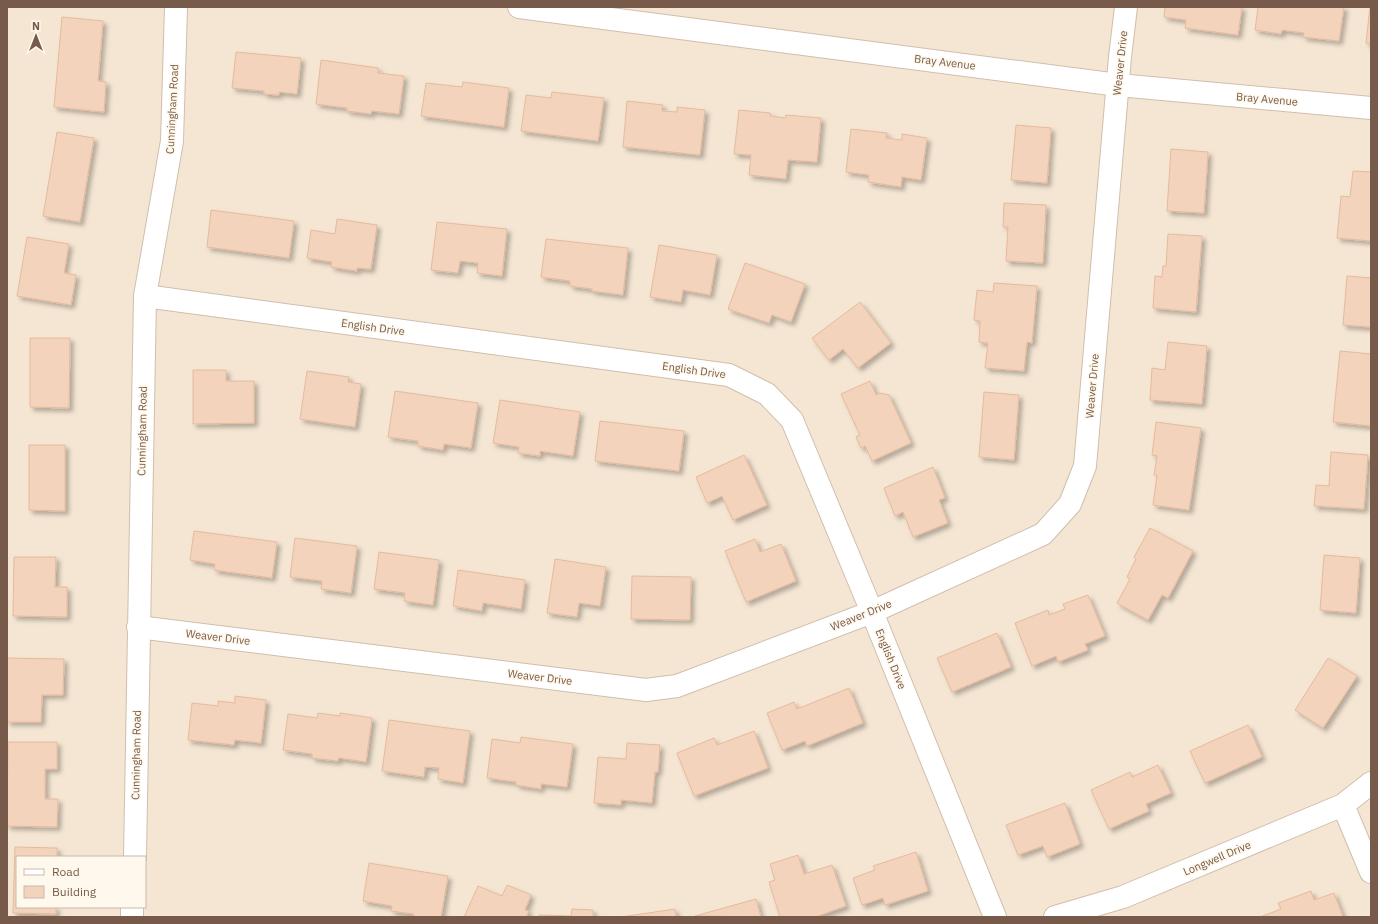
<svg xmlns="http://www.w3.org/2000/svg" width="1378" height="924" font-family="'IBM Plex Sans',sans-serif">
<defs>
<filter id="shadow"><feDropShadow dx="3.5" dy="3.5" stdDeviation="2" flood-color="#0004"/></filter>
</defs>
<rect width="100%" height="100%" fill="#fdf4e5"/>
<path fill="#f5e6d3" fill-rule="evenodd" d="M 7,7 L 1371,7 L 1371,917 L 7,917 ZM 17,857 L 145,857 L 145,907 L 17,907 Z"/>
<path fill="#f3d3bc" stroke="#e6ba9c" filter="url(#shadow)" d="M 1165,7 L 1242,7 L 1238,35 L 1185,28 L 1186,20 L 1164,17 Z
M 1258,7 L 1344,7 L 1339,41 L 1303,37 L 1304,33 L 1282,30 L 1281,34 L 1255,30 Z
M 1370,7 L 1371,7 L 1371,44 L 1366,43 Z
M 62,17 L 103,21 L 98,81 L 106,82 L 104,112 L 54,107 Z
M 236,52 L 301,58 L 297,94 L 279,92 L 279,95 L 264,94 L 264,91 L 232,88 Z
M 321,60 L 378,68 L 378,73 L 404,76 L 399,114 L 372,111 L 371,114 L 347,111 L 347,108 L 316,104 Z
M 463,82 L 509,88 L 504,127 L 421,116 L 426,83 L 462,87 Z
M 552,92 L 604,98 L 598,141 L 521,131 L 526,95 L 551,98 Z
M 627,101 L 663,105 L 662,111 L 677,112 L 677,107 L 705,110 L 700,155 L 623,147 Z
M 739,110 L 770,113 L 770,116 L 785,118 L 786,115 L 821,118 L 817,162 L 788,160 L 786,179 L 749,175 L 751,155 L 734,154 Z
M 1016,125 L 1051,128 L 1047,183 L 1011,180 Z
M 851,129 L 887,133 L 886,138 L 902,140 L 902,134 L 927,138 L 921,180 L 902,177 L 901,187 L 868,182 L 869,175 L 846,172 Z
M 57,132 L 94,138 L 80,222 L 43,216 Z
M 1171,149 L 1208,152 L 1204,213 L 1167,211 Z
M 1353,171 L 1371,172 L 1371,241 L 1337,238 L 1341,196 L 1350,197 Z
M 1004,203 L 1046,205 L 1043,263 L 1006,261 L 1008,227 L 1003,227 Z
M 211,210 L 294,221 L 289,258 L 207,247 Z
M 337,219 L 377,225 L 371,269 L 357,268 L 357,271 L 331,267 L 332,262 L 307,258 L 311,230 L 335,234 Z
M 437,222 L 507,229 L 502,276 L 477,273 L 478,263 L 460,261 L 458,273 L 431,270 Z
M 1168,234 L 1202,236 L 1196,312 L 1153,308 L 1155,276 L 1162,277 L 1163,266 L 1166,266 Z
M 27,237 L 69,244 L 64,273 L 76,275 L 71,305 L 17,296 Z
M 546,239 L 628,248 L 623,295 L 592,291 L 592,289 L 570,286 L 570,281 L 541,277 Z
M 659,245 L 717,255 L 710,295 L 683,290 L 681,302 L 650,297 Z
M 745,263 L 805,284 L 791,322 L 772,315 L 769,323 L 728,309 Z
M 1347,276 L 1371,278 L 1371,327 L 1343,325 Z
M 994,283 L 1037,286 L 1032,343 L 1027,342 L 1024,371 L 985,368 L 988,343 L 979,342 L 980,321 L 974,320 L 977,290 L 993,292 Z
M 860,302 L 891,343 L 858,368 L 843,349 L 829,360 L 812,338 Z
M 30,338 L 70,338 L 69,408 L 30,407 Z
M 1168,342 L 1207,346 L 1202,404 L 1150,400 L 1152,368 L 1165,370 Z
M 1340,351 L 1371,354 L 1371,426 L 1333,422 Z
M 193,370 L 226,370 L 226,381 L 254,381 L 254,423 L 193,424 Z
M 307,371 L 349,377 L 348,382 L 361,384 L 355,427 L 300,419 Z
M 870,381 L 876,395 L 880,393 L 889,395 L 911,443 L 872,461 L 865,446 L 861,448 L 856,437 L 860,435 L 841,394 Z
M 395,391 L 478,403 L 471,448 L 444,444 L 443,450 L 418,446 L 418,441 L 388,437 Z
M 984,392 L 1019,395 L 1014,460 L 979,457 Z
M 500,400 L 580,412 L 573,456 L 540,451 L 540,456 L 518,453 L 519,447 L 493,443 Z
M 600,421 L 684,431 L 679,471 L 595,461 Z
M 1156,422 L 1201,428 L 1189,510 L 1153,505 L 1157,475 L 1154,475 L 1157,456 L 1152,455 Z
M 29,445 L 65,445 L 65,511 L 29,510 Z
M 1331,452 L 1368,455 L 1364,509 L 1314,506 L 1316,485 L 1329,486 Z
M 744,455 L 767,505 L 733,520 L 722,496 L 707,503 L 696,477 Z
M 933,467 L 945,498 L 939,500 L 948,523 L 913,537 L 903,512 L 895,516 L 884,488 Z
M 1150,528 L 1193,551 L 1168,598 L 1162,595 L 1148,620 L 1117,603 L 1130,579 L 1127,577 L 1136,559 L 1134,557 Z
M 194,531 L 277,542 L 272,578 L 214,570 L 215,564 L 190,560 Z
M 295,538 L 357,546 L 351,593 L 321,589 L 322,581 L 290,577 Z
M 755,539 L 760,552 L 781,544 L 796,581 L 746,602 L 725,551 Z
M 379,552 L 439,560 L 433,605 L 404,601 L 405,593 L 374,589 Z
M 1324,555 L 1360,558 L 1356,613 L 1320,610 Z
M 14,557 L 56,557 L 55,587 L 67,587 L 67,617 L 13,616 Z
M 555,559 L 606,567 L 600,606 L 579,603 L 577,617 L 547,613 Z
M 458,570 L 525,580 L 521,609 L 483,603 L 482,611 L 453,606 Z
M 632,576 L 691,577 L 690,620 L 631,619 Z
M 1088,595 L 1105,636 L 1085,644 L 1088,650 L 1058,662 L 1056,656 L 1032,666 L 1015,623 L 1048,610 L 1049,615 L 1065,609 L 1063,604 Z
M 997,633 L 1011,667 L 952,692 L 937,658 Z
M 7,658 L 64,659 L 63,695 L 42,695 L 41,722 L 7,722 Z
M 1328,658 L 1357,676 L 1323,728 L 1295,710 Z
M 849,688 L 863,723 L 807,746 L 805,741 L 782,750 L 767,713 L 794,702 L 797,709 Z
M 235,696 L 266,700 L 261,743 L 235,740 L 234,745 L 188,740 L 192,703 L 218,706 L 218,701 L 235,703 Z
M 318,713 L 340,716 L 340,713 L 372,718 L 366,762 L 339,758 L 338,761 L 312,758 L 312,754 L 283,750 L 288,714 L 317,718 Z
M 389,720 L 470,731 L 463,783 L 438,779 L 439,768 L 425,767 L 424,777 L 382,771 Z
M 1248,725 L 1262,757 L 1205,783 L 1190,751 Z
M 754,731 L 768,768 L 694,796 L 677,753 L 714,738 L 717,745 Z
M 521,737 L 573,744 L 567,787 L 541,784 L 541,789 L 516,785 L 516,782 L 487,778 L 492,739 L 520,743 Z
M 8,742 L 57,742 L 57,769 L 45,769 L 45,799 L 58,799 L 57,827 L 7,826 Z
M 627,743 L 660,745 L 658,772 L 655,772 L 652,803 L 621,800 L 621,805 L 594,803 L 598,757 L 626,759 Z
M 1158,765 L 1171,793 L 1146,804 L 1149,811 L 1109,829 L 1091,790 L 1130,772 L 1132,777 Z
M 1065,803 L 1080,844 L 1047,857 L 1043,846 L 1018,855 L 1006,825 Z
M 15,847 L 57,848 L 57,857 L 17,857 L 17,907 L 56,907 L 56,914 L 13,913 Z
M 916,852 L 928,891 L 885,905 L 883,898 L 862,905 L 853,878 L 875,870 L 873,866 Z
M 798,855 L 804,874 L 832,865 L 846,906 L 818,916 L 818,917 L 780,917 L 769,882 L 775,880 L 770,864 Z
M 369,863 L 448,876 L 441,917 L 413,917 L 414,914 L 391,911 L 392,906 L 363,901 Z
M 507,885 L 531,895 L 525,910 L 529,911 L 526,917 L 464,917 L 478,886 L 502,896 Z
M 1311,891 L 1314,900 L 1334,893 L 1343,917 L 1260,917 L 1281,909 L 1278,903 Z
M 756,899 L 761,917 L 695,916 Z
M 572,909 L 593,910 L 593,917 L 539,917 L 539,915 L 571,916 Z
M 675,909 L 676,917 L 621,917 Z"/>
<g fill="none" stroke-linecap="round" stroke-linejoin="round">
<g stroke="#d1bead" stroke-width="24">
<path id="minor" d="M 519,7 L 1118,85 L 1371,108
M 145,296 L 729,375 L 767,394 L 792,420 L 872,612 L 995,917
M 138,627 L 646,690 L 677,686 L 872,612 L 1043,534 L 1070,504 L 1085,466 L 1120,57 L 1126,7
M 1343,805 L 1371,872
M 135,857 L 145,296 L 172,141 L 176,7
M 132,917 L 132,907
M 1055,917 L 1123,897 L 1343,805 L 1371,783"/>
</g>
<use href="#minor" stroke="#fff" stroke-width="22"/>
</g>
<g text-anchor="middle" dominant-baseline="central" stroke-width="3" stroke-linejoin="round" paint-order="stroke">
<g font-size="11" fill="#775a49" stroke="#fff8ec">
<text transform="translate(945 62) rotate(7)">Bray Avenue</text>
<text transform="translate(1120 63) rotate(-84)">Weaver Drive</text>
<text transform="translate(1267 99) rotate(5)">Bray Avenue</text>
<text transform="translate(172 109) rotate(-87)">Cunningham Road</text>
<text transform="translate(373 327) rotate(8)">English Drive</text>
<text transform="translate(694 370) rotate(8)">English Drive</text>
<text transform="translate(1092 386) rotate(-85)">Weaver Drive</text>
<text transform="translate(142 431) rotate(-89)">Cunningham Road</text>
<text transform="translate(861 615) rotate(-22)">Weaver Drive</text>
<text transform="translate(218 637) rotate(7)">Weaver Drive</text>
<text transform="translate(891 659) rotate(68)">English Drive</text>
<text transform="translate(540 677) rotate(7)">Weaver Drive</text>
<text transform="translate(136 755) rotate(-89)">Cunningham Road</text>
<text transform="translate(1217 858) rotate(-23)">Longwell Drive</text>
</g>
</g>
<rect width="1378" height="924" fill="none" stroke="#775a49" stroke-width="16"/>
<rect x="16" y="856" width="130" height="52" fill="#fff8ec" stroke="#c9b9ab"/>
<rect x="24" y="869" width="20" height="6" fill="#ffffff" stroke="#c9b9ab"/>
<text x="52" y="876" font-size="12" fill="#775a49">Road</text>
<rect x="24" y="886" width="20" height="12" fill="#f3d3bc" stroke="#c9b9ab"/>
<text x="52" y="896" font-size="12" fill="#775a49">Building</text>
<g transform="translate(36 36)" stroke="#fff8ec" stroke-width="3" paint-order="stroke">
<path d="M0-3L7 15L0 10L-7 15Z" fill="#775a49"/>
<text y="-6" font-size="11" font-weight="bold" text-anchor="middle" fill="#775a49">N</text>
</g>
</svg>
